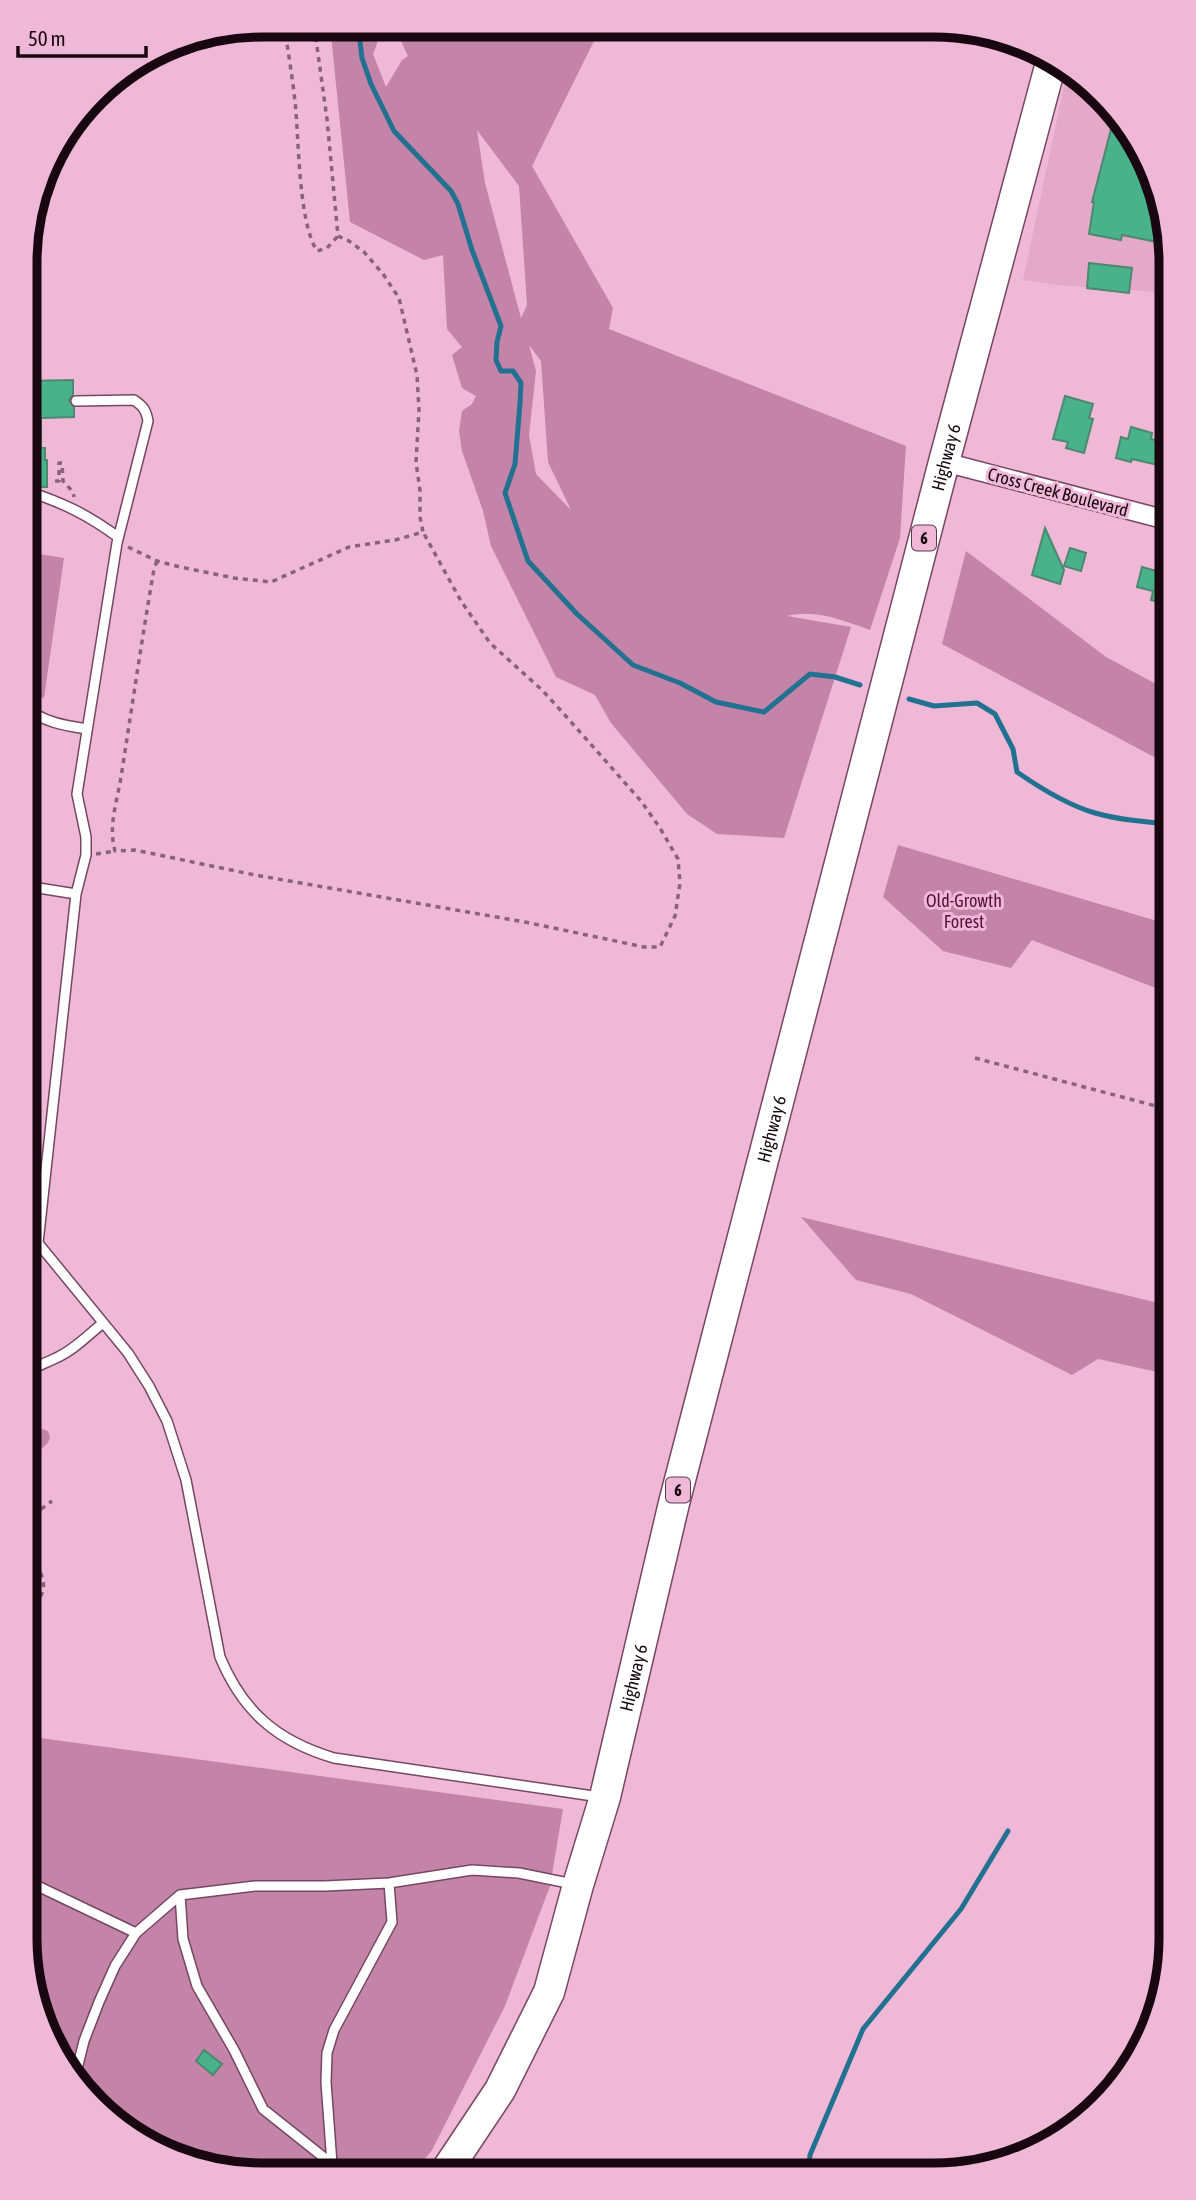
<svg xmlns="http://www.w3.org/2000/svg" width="1196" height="2200" font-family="'Asap Condensed',sans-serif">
<rect width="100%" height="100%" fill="#efb8d6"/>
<path fill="#e4a8c8" d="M 1067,72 L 1091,83 L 1159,185 L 1171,261 L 1171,293 L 1057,285 L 1023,280 Z"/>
<path fill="#c384a8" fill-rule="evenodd" d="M 330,25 L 384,25 L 373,54 L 386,87 L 402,60 L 408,56 L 401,41 L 401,25 L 606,27 L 594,41 L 532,166 L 613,308 L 609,329 L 906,446 L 900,538 L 870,630 C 842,620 816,609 787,616 L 851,627 L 784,838 L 717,834 L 687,814 L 611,723 L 595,695 L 556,677 L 491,546 L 483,511 L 462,451 L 459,431 L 462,411 L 472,404 L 476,396 L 462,388 L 452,355 L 462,347 L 447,329 L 443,255 L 424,260 L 350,222 ZM 477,130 L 519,186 L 527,305 L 521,318 L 485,183 ZM 529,345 L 541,361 L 548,462 L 571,510 L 536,474 L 529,435 L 536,371 Z
M 966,551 L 1106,657 L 1171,692 L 1171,766 L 942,644 Z
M 26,552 L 64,558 L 44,698 L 26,695 Z
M 898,845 L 1171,925 L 1171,994 L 1032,940 L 1011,968 L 943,951 L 883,897 Z
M 801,1217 L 1171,1306 L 1171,1375 L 1098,1359 L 1072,1375 L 911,1294 L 856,1280 Z
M 40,1428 L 48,1431 L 50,1438 C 47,1448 35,1453 25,1455 L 25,1430 Z
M 25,1736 L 563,1809 L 550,1886 L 505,2006 L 432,2150 L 413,2174 L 230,2173 L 117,2126 L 65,2071 L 37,2015 L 25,1939 Z"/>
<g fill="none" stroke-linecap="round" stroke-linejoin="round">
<path stroke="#237190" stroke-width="5" d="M 358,25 L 362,58 L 371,84 L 394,131 L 451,191 L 458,204 L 472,250 L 501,326 L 497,342 L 496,360 L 501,371 L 513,371 L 521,383 L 520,403 L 515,464 L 505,493 L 528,561 L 577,614 L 633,665 L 680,683 L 716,702 L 764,712 L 810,674 L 835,677 L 860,685
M 909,699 L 934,706 L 977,703 L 995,714 L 1013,749 L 1017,772 C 1040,788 1067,805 1095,813 C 1120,820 1146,822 1171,824
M 808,2175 L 810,2155 L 863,2029 L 961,1909 L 1008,1831"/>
</g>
<path fill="#4ab28a" stroke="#4d886f" stroke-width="2" d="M 1114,118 L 1159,185 L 1166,225 L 1162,243 L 1122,235 L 1121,240 L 1089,234 L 1094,202 L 1092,202 Z
M 1089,263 L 1132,268 L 1129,293 L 1087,288 Z
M 73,380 L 73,395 L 69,400 L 74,407 L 74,417 L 41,418 L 41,448 L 45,448 L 45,460 L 47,460 L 47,487 L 37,487 L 26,484 L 26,381 Z
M 1065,396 L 1093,404 L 1089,418 L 1093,419 L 1084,453 L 1066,448 L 1068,442 L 1053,439 Z
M 1131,427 L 1152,433 L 1151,439 L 1171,444 L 1171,468 L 1132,459 L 1131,462 L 1116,458 L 1121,437 L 1128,439 Z
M 1045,528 L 1064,570 L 1060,584 L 1032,575 Z
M 1070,548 L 1086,553 L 1081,571 L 1064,566 Z
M 1142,567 L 1171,575 L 1171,605 L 1151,600 L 1153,591 L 1137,587 Z
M 204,2050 L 222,2064 L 213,2075 L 196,2061 Z"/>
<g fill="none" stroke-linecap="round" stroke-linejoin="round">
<g stroke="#764762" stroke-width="12">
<path id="lane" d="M 76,401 L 134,400 C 143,406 146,410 148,421 L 117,543 L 77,794 L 86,837 L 86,855 L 76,894 L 38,1243 L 128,1353 L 149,1386 L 167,1421 L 186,1480 L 220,1657 C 243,1712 277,1741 334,1758 L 600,1797
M 26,491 C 62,502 88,515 118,537
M 26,706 C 40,722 67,726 87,729
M 26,886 L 76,894
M 25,1238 L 38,1243
M 25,1374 C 39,1364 42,1365 56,1358 C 74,1350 88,1335 103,1323
M 25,1880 L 136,1933
M 180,1895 L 183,1939 L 197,1986 L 234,2050 L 263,2109 L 332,2164 L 326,2082 L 327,2053 L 334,2030 L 392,1922 L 389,1883
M 74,2081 L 84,2041 L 99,2002 L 115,1966 L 136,1933 L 180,1895 L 255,1886 L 325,1886 L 389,1883 L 472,1870 L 519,1873 L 573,1884
M 309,2174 L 332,2164 L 343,2174"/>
</g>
<g stroke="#764762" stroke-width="21">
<path id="street" d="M 944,462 L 1171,521"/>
</g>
<g stroke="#764762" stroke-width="33">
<g id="primary">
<path id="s1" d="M 444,2174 L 500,2090 L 549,1992 L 578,1885 L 605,1797 L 674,1503 L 944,462 L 1051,63"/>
</g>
</g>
<path stroke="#886378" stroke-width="3.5" stroke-dasharray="5 5" stroke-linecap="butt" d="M 284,25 C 288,50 292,75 295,101 C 299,138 298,221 317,251 L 327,248 L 338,236
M 55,481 L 59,481 L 59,463 L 62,463 L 63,481 L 73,492 L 74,497
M 128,547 L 157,561 L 180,567 L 234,578 L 271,582 L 349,547 L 395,540 L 423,532 L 420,517 L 420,491 L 416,462 L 419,410 L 417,375 L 399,298 L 383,274 L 364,252 L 349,241 L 338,236 L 327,119 L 314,25
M 157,561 L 154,569 C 142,638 132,707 121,777 C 117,802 108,826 115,851 L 135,850 L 255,875 L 525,922 L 644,947 L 660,947 L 675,916 L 680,883 L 678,859 L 660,828 L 641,801 L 564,714 L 542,690 L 490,643 L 461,601 L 423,532
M 96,854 L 115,851
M 975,1058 L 1171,1110
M 25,1277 L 40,1266
M 25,1395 L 33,1389 L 29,1383
M 25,1521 L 52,1501
M 25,1609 C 57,1594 41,1569 25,1548"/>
<use href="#lane" stroke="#fff" stroke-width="9"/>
<use href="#street" stroke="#fff" stroke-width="18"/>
<use href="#primary" stroke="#fff" stroke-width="30"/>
</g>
<g text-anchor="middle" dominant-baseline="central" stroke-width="6" stroke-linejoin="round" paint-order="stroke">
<g fill="#efb8d6" stroke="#583c4c" stroke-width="2">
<rect x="912" y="525.5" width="24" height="25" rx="5"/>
<rect x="666" y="1477.5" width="24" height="25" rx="5"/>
</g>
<g font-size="16" font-weight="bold" fill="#180711">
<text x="924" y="538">6</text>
<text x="678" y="1490">6</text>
</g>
<g font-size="18" fill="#180711" stroke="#efb8d6">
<text stroke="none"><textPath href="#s1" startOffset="1796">Highway 6</textPath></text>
<text transform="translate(1058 492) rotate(15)">Cross Creek Boulevard</text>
<text stroke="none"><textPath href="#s1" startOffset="1102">Highway 6</textPath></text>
<text stroke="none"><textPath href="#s1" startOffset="536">Highway 6</textPath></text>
</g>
<g font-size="18" fill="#57103f" stroke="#efb8d6">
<text x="964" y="900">Old-Growth<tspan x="964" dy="21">Forest</tspan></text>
</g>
</g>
<path d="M0 0H1196V2200H0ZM262 37H934A225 225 0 0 1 1159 262V1938A225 225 0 0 1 934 2163H262A225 225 0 0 1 37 1938V262A225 225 0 0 1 262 37Z" fill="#efb8d6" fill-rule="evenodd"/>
<path fill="none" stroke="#180711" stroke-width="9" d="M262 37H934A225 225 0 0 1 1159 262V1938A225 225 0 0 1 934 2163H262A225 225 0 0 1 37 1938V262A225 225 0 0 1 262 37Z"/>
<path d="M18 46v10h128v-10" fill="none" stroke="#180711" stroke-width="3.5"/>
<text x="28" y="46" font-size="21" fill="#180711" stroke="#efb8d6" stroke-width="5" paint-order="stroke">50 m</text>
</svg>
